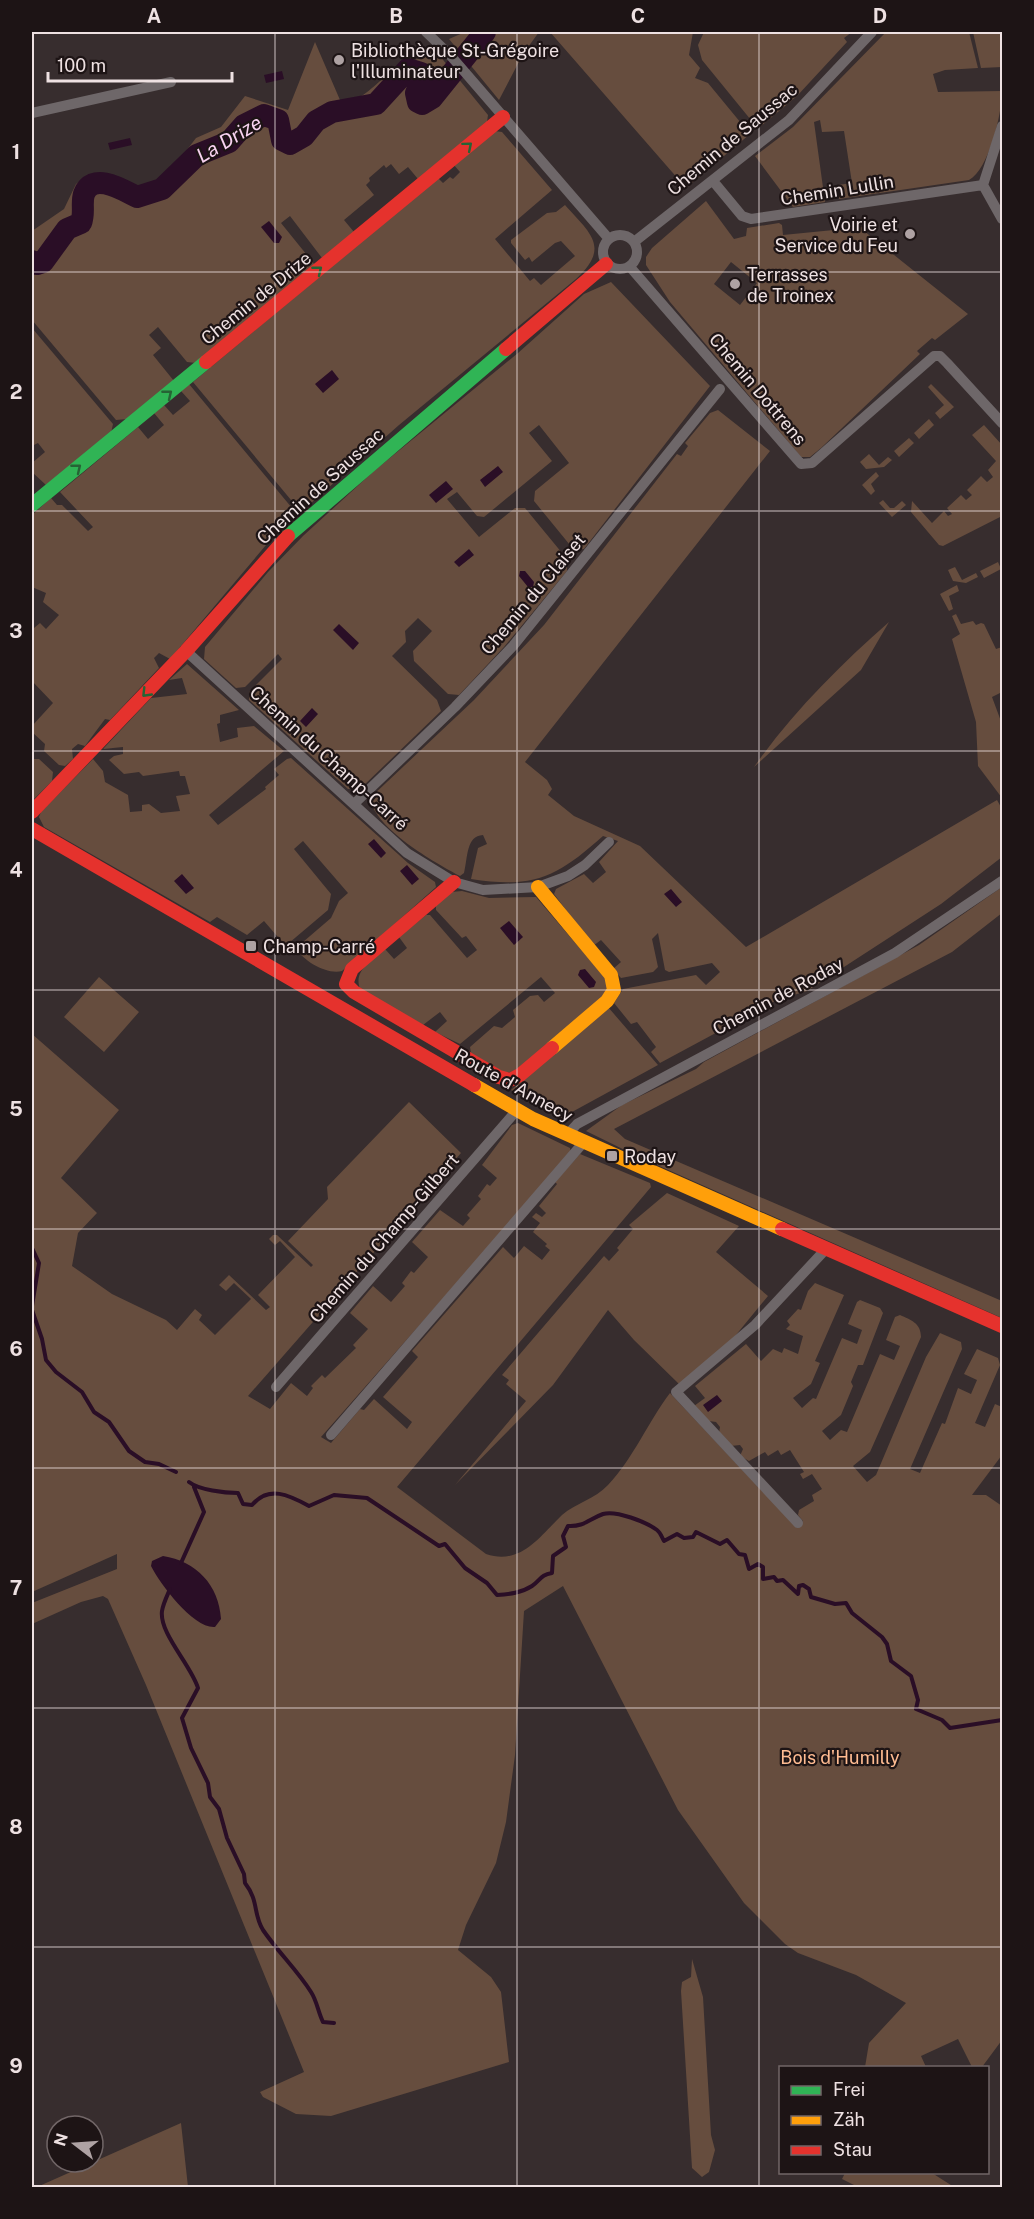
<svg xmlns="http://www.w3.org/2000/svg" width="1034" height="2219" font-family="'Public Sans',sans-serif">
<rect width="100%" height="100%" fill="#372d2e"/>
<path fill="#664d3e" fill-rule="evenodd" d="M 465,32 L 539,32 L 523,54 L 499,100 L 449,39 Z
M 550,32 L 693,32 L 689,55 L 700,68 L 695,78 L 708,83 L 750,134 L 686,188 Z
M 704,32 L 852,32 L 844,38 L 847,42 L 797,96 L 761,126 L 755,125 L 702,60 L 698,45 Z
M 886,32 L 969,32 L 978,68 L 945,70 L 933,74 L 938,92 L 1002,91 C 1002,114 989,169 969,180 L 839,199 L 838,185 L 852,183 L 844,131 L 822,132 L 820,120 L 814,122 L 825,202 L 793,207 L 755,156 L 793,127 Z
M 973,32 L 1002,32 L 1002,67 L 981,68 Z
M 315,42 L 340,100 C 360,105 374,84 389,74 C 403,65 420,58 435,50 L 488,115 L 487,122 L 418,179 L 408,167 L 399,174 L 391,164 L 386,168 L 384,165 L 369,178 L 370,181 L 366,185 L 374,195 L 344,220 L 354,232 L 322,258 L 290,216 L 281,223 L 315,265 L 196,363 L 187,362 L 158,327 L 149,335 L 161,348 L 153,355 L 174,381 L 127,419 L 116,420 L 32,320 L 32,231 L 64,209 L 76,184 L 86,177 L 94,174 L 128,189 L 160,185 L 196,138 L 221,127 L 245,96 L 288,110 Z
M 495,131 L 502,132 L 552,190 L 495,239 L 530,281 L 534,278 L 541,285 L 575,256 L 561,241 L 555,243 L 532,262 L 529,257 L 525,260 L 511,243 L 511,240 L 547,213 L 556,212 L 565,205 C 590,233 611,247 576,279 L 399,425 L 301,512 L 193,382 L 438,178 L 443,183 L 450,177 L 453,179 L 460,172 L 453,164 Z
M 706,201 L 734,239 L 746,236 L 747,228 L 779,223 L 782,225 L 783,235 L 864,227 L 864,231 L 968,314 L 935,340 L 932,338 L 917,351 L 920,354 L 821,448 L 810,457 L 801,457 L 670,302 L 646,265 L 646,257 L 652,248 ZM 731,262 L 757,283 L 740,305 L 714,284 Z
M 611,282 L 710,386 L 584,549 L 574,550 L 534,501 L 535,491 L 569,463 L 539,425 L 529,433 L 552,461 L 484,517 L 477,516 L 457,492 L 447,499 L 479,537 L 515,508 L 525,508 L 567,559 L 567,571 L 504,647 L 459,695 L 448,694 L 414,661 L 413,651 L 432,631 L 418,618 L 405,631 L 406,642 L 392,656 L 437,700 L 441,711 L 360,789 L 348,789 L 249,700 L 249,692 L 282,659 L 278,654 L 245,687 L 236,688 L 204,659 L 205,647 L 268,572 L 303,536 L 374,471 L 518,353 L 584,294 Z
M 32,328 L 113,424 L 111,433 L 46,485 L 32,472 L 32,463 L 45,452 L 38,443 L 34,445 L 32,442 Z
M 189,384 L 297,514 L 277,532 L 170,659 L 159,653 L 154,658 L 159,668 L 110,720 L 105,719 L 85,746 L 78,744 L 72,749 L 73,759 L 65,766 L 59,765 L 44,751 L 45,744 L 32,732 L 32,726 L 53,703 L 32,681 L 32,626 L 34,628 L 40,623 L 46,629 L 59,615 L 43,602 L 46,593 L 32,587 L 32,515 L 51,498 L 57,505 L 62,505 L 88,531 L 93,527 L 60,492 L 138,427 L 148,439 L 164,425 L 154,413 L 164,405 L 173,415 L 190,401 L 181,391 Z
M 931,384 L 954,407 L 940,419 L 935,413 L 944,405 L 928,387 Z
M 718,410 L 770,451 L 525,762 L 547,780 L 552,789 L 548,795 L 574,816 L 640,846 L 746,947 L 997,800 L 1002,809 L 1002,857 L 941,904 L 807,991 L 777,1000 L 660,1063 L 651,1052 L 656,1047 L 637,1022 L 631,1024 L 614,1003 L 623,989 L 696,975 L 706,985 L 720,972 L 712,963 L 669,972 L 665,970 L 658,933 L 652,939 L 658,967 L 653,972 L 621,978 L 613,969 L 621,962 L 601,940 L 593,946 L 554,894 L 556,889 L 584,874 L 593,883 L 606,872 L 599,862 L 618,841 L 603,836 C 557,877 534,889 471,879 L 478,848 L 487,844 L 483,835 C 466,836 468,857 464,873 L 460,876 C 434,862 375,829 370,798 L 474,700 L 544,625 L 677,454 L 681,456 L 688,446 L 685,443 L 710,413 Z
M 929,419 L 934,425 L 919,439 L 914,433 Z
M 984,425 L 1002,445 L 1002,516 L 943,546 L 939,545 L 911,512 L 912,501 L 932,523 L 944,511 L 948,516 L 952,514 L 947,508 L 961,495 L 966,500 L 972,495 L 967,490 L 981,476 L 987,482 L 993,477 L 988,470 L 996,461 L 972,435 Z
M 909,438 L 914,443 L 899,457 L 894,451 Z
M 869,454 L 879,465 L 888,457 L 892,460 L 884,467 L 866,469 L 860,462 Z
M 876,472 L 879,476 L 871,484 L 875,491 L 871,495 L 862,485 Z
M 883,500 L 890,508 L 894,508 L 902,501 L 906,505 L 892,517 L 879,503 Z
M 998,562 L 1001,569 L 984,578 L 980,571 Z
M 955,567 L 962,580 L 976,573 L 978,577 L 966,583 L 953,581 L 948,570 Z
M 957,585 L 959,591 L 949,596 L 953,609 L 949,611 L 940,594 Z
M 956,614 L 961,624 L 973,621 L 976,625 L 981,623 L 984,624 L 996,649 L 1002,647 L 1002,692 L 992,697 L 1002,724 L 1002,798 L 978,766 L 976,722 L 952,639 L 960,634 L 952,616 Z
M 889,622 L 861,670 L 754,767 C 792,713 840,665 889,622 Z
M 187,664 L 239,710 L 220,715 L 220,723 L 217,724 L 220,742 L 238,737 L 237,728 L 254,726 L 284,751 L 209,815 L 218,825 L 266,789 L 265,787 L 279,775 L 274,769 L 287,759 L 291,758 L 408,863 L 435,882 L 436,887 L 342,971 C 327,975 303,961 296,948 L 331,918 L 339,901 L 348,893 L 303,841 L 294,849 L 331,894 L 328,910 L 289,943 L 283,943 L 264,921 L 247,935 L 217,917 L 210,922 L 44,827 L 39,817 L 41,812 L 93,759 L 103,771 L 105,782 L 128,795 L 130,812 L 142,811 L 142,805 L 149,804 L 161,813 L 180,811 L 176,796 L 190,794 L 185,776 L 180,776 L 179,771 L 143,776 L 139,772 L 124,774 L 109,760 L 114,756 L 123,754 L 123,747 L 103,749 L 151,698 L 187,694 L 182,678 L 169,680 Z
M 32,759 L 39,759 L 53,772 L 52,781 L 32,801 Z
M 1002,887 L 1002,913 L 952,952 L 614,1129 L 625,1139 L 1002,1301 L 1002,1318 L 639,1157 L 586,1131 L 622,1105 L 696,1069 L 704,1062 L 919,945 Z
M 462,891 L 489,898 L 536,897 L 607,980 L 607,988 L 603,997 L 516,1071 L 505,1073 L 471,1053 L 470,1047 L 494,1026 L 502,1028 L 515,1017 L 513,1010 L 530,996 L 538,995 L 544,1002 L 555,993 L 541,977 L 460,1044 L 435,1032 L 447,1021 L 440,1012 L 423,1025 L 360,989 C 353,970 372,961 385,949 L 394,959 L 407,948 L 399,937 L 426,915 L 430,915 L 467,958 L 477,950 L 466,936 L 462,938 L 436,910 L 436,905 L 451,892 Z
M 99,977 L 139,1012 L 104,1052 L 64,1017 Z
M 608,1007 L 658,1065 L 561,1118 L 511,1090 Z
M 32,1034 L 119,1110 L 61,1178 L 97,1213 L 78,1233 L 72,1266 L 112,1294 L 166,1320 L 177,1330 L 195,1309 L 202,1315 L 199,1320 L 215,1335 L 251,1299 L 234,1283 L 226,1291 L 219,1285 L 229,1275 L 266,1310 L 270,1307 L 258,1295 L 295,1257 L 280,1241 L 275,1245 L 269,1239 L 273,1235 L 277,1235 L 311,1267 L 313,1265 L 288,1241 L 328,1199 L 327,1187 L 409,1102 L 461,1153 L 248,1396 L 270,1409 L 291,1383 L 307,1396 L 313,1388 L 311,1386 L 322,1375 L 325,1378 L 356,1348 L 353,1345 L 368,1329 L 350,1313 L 373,1286 L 391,1302 L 405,1286 L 402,1283 L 411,1271 L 414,1273 L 428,1257 L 412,1242 L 440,1210 L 463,1226 L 470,1218 L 467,1215 L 481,1199 L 478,1196 L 487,1184 L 490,1186 L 497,1178 L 482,1165 L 512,1125 L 518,1123 L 570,1148 L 571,1153 L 321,1437 L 331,1443 L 360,1409 L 364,1410 L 374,1399 L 407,1429 L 412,1422 L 383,1397 L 418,1357 L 412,1351 L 503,1247 L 514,1258 L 524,1246 L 542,1260 L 550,1250 L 545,1246 L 547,1244 L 533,1232 L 540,1223 L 532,1217 L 536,1213 L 542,1217 L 546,1213 L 539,1206 L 557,1184 L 555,1182 L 580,1154 L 650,1183 L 651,1187 L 397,1487 L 486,1554 C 521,1566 540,1536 562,1515 C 576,1503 595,1499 608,1485 C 633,1459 648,1422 670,1393 L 797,1528 L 803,1521 L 798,1515 L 799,1510 L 814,1501 L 812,1495 L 822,1489 L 812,1474 L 803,1479 L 800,1474 L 804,1472 L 790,1450 L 781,1455 L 778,1450 L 768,1456 L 765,1452 L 749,1461 L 740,1456 L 743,1449 L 740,1445 L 731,1446 L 719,1433 L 720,1427 L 716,1422 L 709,1421 L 694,1406 L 705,1398 L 695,1386 L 746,1344 L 761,1361 L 773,1349 L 782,1353 L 784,1348 L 798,1354 L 803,1336 L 786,1329 L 790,1325 L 787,1321 L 798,1309 L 801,1310 L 808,1291 L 815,1283 L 844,1295 L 815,1361 L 820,1363 L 811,1384 L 793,1398 L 802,1408 L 813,1398 L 816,1399 L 842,1338 L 857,1344 L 862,1330 L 848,1324 L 857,1302 L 860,1300 L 880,1308 L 883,1313 L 863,1365 L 858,1365 L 851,1382 L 853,1386 L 841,1415 L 822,1431 L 830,1440 L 841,1430 L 847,1432 L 880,1354 L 894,1360 L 900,1346 L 886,1340 L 895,1317 L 900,1315 C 911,1320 921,1323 921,1337 L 870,1452 L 853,1466 L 867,1482 L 876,1475 L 926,1357 L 940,1333 L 961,1342 L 962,1349 L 910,1469 L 920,1473 L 942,1423 L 945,1424 L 958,1388 L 971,1394 L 977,1380 L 964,1374 L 977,1349 L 998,1358 L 1000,1365 L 975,1423 L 985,1427 L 995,1404 L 1002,1407 L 1002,1455 L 972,1495 L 986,1495 L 1002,1506 L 1002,2040 L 982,2067 L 972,2067 L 958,2039 L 921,2056 L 926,2067 L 865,2067 L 869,2043 L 906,2003 L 856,1975 L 798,1953 L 785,1944 L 744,1903 L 678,1810 L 563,1586 L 524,1611 L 515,1755 L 506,1822 L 496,1863 L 466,1925 L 458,1950 L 491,1977 L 501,1992 L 509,2062 L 331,2116 L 296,2114 L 263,2097 L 260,2092 L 304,2072 L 146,1685 L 108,1599 L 103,1596 L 81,1602 L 32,1624 L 32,1603 L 117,1569 L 117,1554 L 32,1592 Z
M 667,1193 L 739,1226 L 716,1252 L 768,1296 L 731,1341 L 680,1385 L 634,1340 L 608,1310 L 553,1385 L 455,1485 L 526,1401 L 506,1384 L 509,1380 L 502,1375 L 604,1256 L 609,1261 L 619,1250 L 617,1248 L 633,1229 L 629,1225 Z
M 692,1959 L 703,1997 L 711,2135 L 715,2150 L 709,2172 L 702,2177 L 692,2168 L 681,1991 L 682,1982 L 691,1977 Z
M 181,2123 L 188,2187 L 37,2187 Z
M 845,2173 L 932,2173 L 954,2187 L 858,2187 L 842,2179 Z"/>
<path fill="#2a0e26" d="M 282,71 L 284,79 L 266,83 L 264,75 Z
M 130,138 L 132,145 L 110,150 L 108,143 Z
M 269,221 L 282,237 L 279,243 L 274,243 L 261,227 Z
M 332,370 L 339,379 L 323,393 L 315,384 Z
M 498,466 L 503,472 L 485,487 L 480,480 Z
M 446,481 L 453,489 L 436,503 L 429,495 Z
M 469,549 L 474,555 L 459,567 L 454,562 Z
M 520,571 L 525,571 L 534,582 L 533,587 L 528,587 L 519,576 Z
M 339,624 L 359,643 L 353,650 L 333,630 Z
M 312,708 L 318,714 L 306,727 L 300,721 Z
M 374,839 L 386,853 L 381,858 L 368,844 Z
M 407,865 L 419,879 L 412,885 L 400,871 Z
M 182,874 L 194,888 L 186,894 L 174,881 Z
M 671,889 L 682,902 L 676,907 L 664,894 Z
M 509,921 L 523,937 L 514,945 L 500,928 Z
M 585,969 L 596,982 L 594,987 L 589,988 L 578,975 L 580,970 Z
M 717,1395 L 722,1401 L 708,1412 L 703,1405 Z
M 163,1556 C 196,1561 219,1585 221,1619 L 215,1627 C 194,1629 160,1584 151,1566 L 152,1561 Z"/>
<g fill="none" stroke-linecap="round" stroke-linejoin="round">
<path stroke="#2a0e26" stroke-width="4" d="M 32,1248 L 39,1263 L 32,1306
M 32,1310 L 42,1339 L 46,1360 L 56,1372 L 82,1392 L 94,1412 L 109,1422 L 129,1451 L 145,1462 L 159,1464 L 176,1472
M 189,1482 C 199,1490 225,1493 238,1493 L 243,1504 L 252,1505 C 269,1485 289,1495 309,1506 L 334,1495 L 367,1498 L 439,1546 L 445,1544 L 465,1568 L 487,1583 L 497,1595 C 510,1594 521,1593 532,1586 C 541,1580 540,1575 552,1573 L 553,1556 L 566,1547 L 563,1536 L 568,1526 C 584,1527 589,1519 603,1514 C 616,1510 646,1522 657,1530 C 661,1533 662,1538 664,1541 L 677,1534 L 684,1538 L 693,1537 L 696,1532 L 720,1544 L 727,1540 L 739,1554 L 745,1555 L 749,1569 L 758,1564 L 763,1567 L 763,1579 L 774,1577 L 777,1581 L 783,1580 L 798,1594 L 799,1586 L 803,1585 L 809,1589 L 811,1597 L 835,1604 L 846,1603 L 852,1613 L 882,1637 L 887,1644 L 891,1661 L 911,1676 L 918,1700 L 916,1709 L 942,1720 L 950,1728 L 1002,1720
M 181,1563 L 204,1512 L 194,1487
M 170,1589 C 167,1596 163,1604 162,1611 C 159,1633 191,1665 198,1688 L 182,1718 L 191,1748 L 208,1783 L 210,1797 L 219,1809 L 227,1838 L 244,1874 L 245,1883 C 259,1901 253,1914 263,1930 C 278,1952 297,1970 311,1992 C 317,2001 318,2012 323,2022 L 334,2023"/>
<path stroke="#2a0e26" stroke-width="22" d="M 32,261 L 37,264 L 43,262 L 67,229 L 81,223 C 85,213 81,203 84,194 C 93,171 123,190 137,197 L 162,189 L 197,155 L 229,142 L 244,125 L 264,115 L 278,120 L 282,140 L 290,144 L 304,136 L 316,121 L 332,112 L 376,104 L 408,69 L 421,73 L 422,80 L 416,93 L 418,102 L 422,104 L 432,98 L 485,32"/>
<path stroke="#6e6769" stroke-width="10" d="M 426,32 L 450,55 L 609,239
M 32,113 L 171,82
M 713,181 L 742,216 L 751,219 L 983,185
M 983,185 L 1002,126
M 983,185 L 1002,219
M603 252a17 17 0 1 1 34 0a17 17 0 1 1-34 0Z
M 634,242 L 789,120 L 872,32
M 630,267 L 801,464 L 812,463 L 934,356 L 940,356 L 947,363 L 1002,423
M 186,651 L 407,853 L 454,882 L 483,890 L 538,887 L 568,876 L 585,865 L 609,842
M 354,804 L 455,707 L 513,646 L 720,389
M 567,1135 L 577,1124 L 895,953 L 1002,881
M 276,1387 L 517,1110
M 331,1435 L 583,1143
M 798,1523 L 676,1392 L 755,1325 L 826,1249"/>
<path stroke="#30b455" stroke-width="14" d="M 32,505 L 206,362
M 288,536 L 506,349"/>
<path stroke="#ff9f0a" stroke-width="14" d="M 538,887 L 611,975 L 614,990 L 607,1001 L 552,1048
M 474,1085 L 533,1119 L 782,1229"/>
<path stroke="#e5322d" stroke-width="14" d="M 506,349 L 606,264
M 206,362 L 503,117
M 32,812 L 186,651 L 288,536
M 32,829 L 474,1085
M 454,882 L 352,969 L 346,984 L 354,992 L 499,1077 L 510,1080 L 520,1075 L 552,1048
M 782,1229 L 1002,1326"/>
</g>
<defs><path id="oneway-chevron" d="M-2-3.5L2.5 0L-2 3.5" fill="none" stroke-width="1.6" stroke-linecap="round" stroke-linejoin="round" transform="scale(1.5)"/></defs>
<g stroke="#266435">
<use href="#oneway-chevron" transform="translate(468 146) rotate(-40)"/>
<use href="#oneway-chevron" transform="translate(318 270) rotate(-39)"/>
<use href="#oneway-chevron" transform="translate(168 394) rotate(-39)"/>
<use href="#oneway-chevron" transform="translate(77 468) rotate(-39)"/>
<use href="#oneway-chevron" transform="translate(146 693) rotate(134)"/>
</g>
<path fill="none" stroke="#eee1e2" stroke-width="1.5" stroke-opacity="0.55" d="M 275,32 L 275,2188M 517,32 L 517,2188M 759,32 L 759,2188M 32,272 L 1002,272M 32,511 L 1002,511M 32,751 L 1002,751M 32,990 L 1002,990M 32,1229 L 1002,1229M 32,1468 L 1002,1468M 32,1708 L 1002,1708M 32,1947 L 1002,1947"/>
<g fill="#aea2a3" stroke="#1d1415" stroke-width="2">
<circle cx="339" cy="60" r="6"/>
<circle cx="910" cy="234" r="6"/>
<circle cx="735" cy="284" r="6"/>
<rect x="245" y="940" width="12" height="12" rx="3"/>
<rect x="606" y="1150" width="12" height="12" rx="3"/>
</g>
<g text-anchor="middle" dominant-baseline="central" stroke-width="4.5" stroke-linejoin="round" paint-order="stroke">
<g font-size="18" fill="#eee1e2" stroke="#1d1415" text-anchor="start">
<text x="351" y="50">Bibliothèque St-Grégoire<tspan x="351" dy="21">l'Illuminateur</tspan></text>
<text x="898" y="224" text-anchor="end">Voirie et<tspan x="898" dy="21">Service du Feu</tspan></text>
<text x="747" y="274">Terrasses<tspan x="747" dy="21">de Troinex</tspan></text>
<text x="263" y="946">Champ-Carré</text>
<text x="624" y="1156">Roday</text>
</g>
<g font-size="18" fill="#eee1e2" stroke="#1d1415">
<text transform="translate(732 139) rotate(-40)">Chemin de Saussac</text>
<text transform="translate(837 190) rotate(-9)">Chemin Lullin</text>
<text transform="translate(256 298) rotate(-39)">Chemin de Drize</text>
<text transform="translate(758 389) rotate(50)">Chemin Dottrens</text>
<text transform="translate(320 486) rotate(-42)">Chemin de Saussac</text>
<text transform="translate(533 594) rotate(-50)">Chemin du Claiset</text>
<text transform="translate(329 758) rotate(42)">Chemin du Champ-Carré</text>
<text transform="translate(778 996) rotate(-28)">Chemin de Roday</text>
<text transform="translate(514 1085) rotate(29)">Route d'Annecy</text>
<text transform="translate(384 1238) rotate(-49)">Chemin du Champ-Gilbert</text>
</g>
<g font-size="18" fill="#ffbc92" stroke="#1d1415">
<text x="840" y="1757">Bois d'Humilly</text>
</g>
<g font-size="20" font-style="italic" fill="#f9d3f1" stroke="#1d1415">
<text transform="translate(229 139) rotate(-31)">La Drize</text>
</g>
</g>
<rect width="1034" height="2219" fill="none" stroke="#1d1415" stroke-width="66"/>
<rect x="779" y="2066" width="210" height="108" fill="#1d1415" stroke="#716667" stroke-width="1.5"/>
<rect x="791" y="2086" width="30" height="9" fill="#30b455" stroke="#716667" stroke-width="1.5"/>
<text x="833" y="2096" font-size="18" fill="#eee1e2">Frei</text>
<rect x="791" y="2116" width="30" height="9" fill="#ff9f0a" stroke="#716667" stroke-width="1.5"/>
<text x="833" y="2126" font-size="18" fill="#eee1e2">Zäh</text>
<rect x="791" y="2146" width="30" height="9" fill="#e5322d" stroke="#716667" stroke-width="1.5"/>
<text x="833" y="2156" font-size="18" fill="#eee1e2">Stau</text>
<g transform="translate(75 2144) rotate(287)"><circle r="28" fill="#1d1415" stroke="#716667" stroke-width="1.5"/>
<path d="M0-4.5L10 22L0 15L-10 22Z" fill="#aea2a3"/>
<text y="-9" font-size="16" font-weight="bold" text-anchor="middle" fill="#eee1e2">N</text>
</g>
<path d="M48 72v9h184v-9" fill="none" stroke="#eee1e2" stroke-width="3"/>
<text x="57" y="72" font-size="18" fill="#eee1e2" stroke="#1d1415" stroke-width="4.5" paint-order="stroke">100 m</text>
<rect x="33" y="33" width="968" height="2153" fill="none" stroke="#eee1e2" stroke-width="2"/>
<g font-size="20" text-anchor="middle" font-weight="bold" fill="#eee1e2">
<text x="154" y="23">A</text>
<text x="396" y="23">B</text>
<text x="638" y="23">C</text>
<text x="880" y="23">D</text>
<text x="16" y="159">1</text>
<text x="16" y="399">2</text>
<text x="16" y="638">3</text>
<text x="16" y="877">4</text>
<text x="16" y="1116">5</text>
<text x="16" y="1356">6</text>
<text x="16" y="1595">7</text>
<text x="16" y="1834">8</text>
<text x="16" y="2073">9</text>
</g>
</svg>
